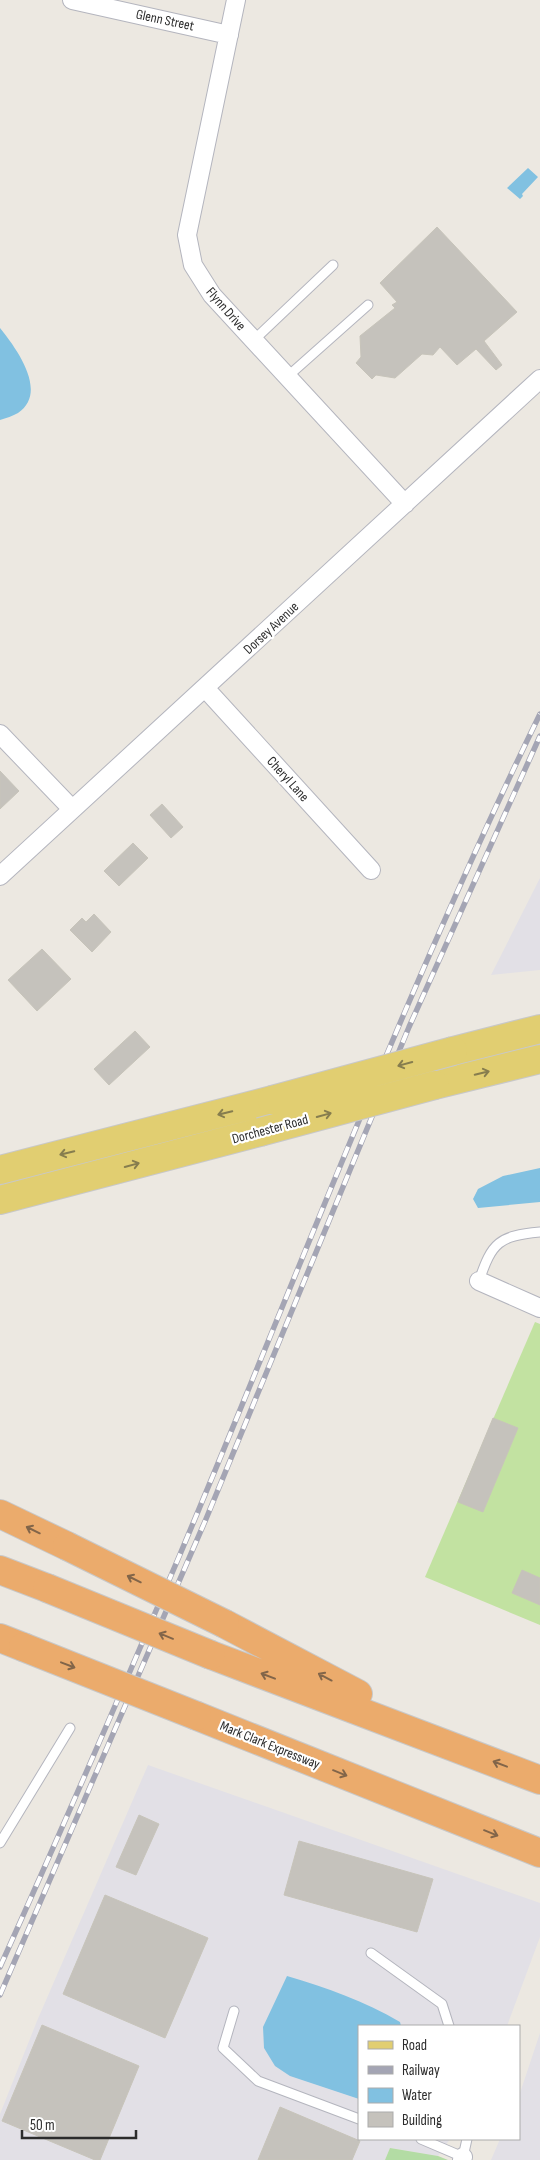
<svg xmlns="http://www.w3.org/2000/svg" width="540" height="2160" font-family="'Sofia Sans Condensed',sans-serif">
<rect width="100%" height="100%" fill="#ece8e1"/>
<path fill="#e2e0e6" d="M 540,878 L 540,970 L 491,975 Z
M 148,1765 L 540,1903 L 540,1937 L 507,2026 L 359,2026 L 359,2139 L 450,2139 L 438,2156 L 390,2148 L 385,2160 L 0,2160 L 0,2114 L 37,2021 Z
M 540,2033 L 540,2160 L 491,2160 L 500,2139 L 519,2139 L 519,2096 Z"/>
<path fill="#b3dca4" d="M 390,2148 L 438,2156 L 448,2160 L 385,2160 Z"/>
<path fill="#c2e2a1" d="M 535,1322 L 540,1324 L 540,1625 L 425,1577 Z"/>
<path fill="#81c1e1" d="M 528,168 L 538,177 L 522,194 L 523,196 L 520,199 L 507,188 Z
M 0,328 C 16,348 49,392 18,413 C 13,416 6,418 0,420 Z
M 540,1168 L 540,1202 L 478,1208 L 473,1199 L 478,1189 L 503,1176 Z
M 287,1976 C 327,1988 365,2001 400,2022 L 401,2026 L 359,2026 L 359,2099 L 290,2076 L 275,2066 L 264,2048 L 263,2027 Z"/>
<path fill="#c5c2bc" stroke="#c7c4ba" d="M 437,227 L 517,312 L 484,341 L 502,365 L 496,370 L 476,349 L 457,365 L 440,347 L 433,355 L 422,354 L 395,378 L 376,375 L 372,379 L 356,363 L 361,357 L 360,336 L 395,308 L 392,305 L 397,302 L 380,283 Z
M 0,771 L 19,791 L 0,809 Z
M 162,804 L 183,827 L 171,838 L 150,815 Z
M 133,843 L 148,858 L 119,886 L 104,871 Z
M 94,914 L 111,932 L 92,952 L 70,930 L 82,918 L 86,922 Z
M 42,949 L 71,979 L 37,1011 L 8,980 Z
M 135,1031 L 150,1047 L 109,1085 L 94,1069 Z
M 493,1418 L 518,1428 L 483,1512 L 458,1502 Z
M 522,1570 L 540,1578 L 540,1605 L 512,1593 Z
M 139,1815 L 159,1824 L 136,1875 L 116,1867 Z
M 299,1841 L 433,1879 L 417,1932 L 284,1895 Z
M 105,1895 L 208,1938 L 165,2038 L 63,1994 Z
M 42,2025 L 139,2066 L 100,2160 L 95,2160 L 2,2121 Z
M 280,2107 L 360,2141 L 352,2160 L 258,2160 Z"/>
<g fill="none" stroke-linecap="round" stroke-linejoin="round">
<g stroke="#b4b5be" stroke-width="11">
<path id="lane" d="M 254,340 L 333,265
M 287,377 L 368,305
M 479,1281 C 492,1242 499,1236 540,1232
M 0,1843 L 70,1728
M 371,1953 L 442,2004 L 449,2026
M 234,2011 L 223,2048 L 258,2081 L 359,2119
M 421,2139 L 463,2157 L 467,2139"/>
</g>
<g stroke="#b4b5be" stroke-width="20">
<path id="street" d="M 72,0 L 229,35
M 236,0 L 187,235 L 193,265 L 212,295 L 405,504
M 205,688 L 371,870
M 0,734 L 72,809
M 0,876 L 540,379
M 479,1281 L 540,1308
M 462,2160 L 463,2157"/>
</g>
<g stroke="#c8c8c8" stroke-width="30">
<path id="primary" d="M 453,1051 L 540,1029
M 435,1085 L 540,1059
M 0,1170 L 272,1100
M 0,1200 L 260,1132"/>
</g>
<g stroke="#c8c8c8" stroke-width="30">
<path id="highway" d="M 0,1514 L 67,1546
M 0,1570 L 47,1588
M 225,1624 L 358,1694
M 0,1638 L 23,1647
M 211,1655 L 540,1780
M 197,1716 L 540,1853"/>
</g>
<use href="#lane" stroke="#fff" stroke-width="9"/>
<use href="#street" stroke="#fff" stroke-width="18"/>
<use href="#primary" stroke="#e1ce71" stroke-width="28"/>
<use href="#highway" stroke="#ebab6c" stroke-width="28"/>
<g stroke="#a4a5b4" stroke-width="5.5">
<path id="rail" d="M 0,1967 C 62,1829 122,1691 181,1552 C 299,1272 407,987 540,714
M 0,1995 L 206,1519 L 409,1027 L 540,736"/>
</g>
<use href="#rail" stroke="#fff" stroke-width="4" stroke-dasharray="11" stroke-linecap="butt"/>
<g stroke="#c8c8c8" stroke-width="30" stroke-linecap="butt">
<path id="primary-bridge" d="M 272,1100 L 453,1051
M 260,1132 L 435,1085"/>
</g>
<g stroke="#c8c8c8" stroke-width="30" stroke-linecap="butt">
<path id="highway-bridge" d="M 67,1546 L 225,1624
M 47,1588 L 211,1655
M 23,1647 L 197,1716"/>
</g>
<use href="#primary-bridge" stroke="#e1ce71" stroke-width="28"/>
<use href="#highway-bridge" stroke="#ebab6c" stroke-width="28"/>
</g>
<defs><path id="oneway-shaft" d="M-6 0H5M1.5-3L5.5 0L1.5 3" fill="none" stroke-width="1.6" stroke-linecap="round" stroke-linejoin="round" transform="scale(1.25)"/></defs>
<g stroke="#867d4e">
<use href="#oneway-shaft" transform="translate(405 1064) rotate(165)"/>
<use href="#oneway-shaft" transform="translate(482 1073) rotate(-14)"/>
<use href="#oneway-shaft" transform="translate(225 1113) rotate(166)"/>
<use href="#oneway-shaft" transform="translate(324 1115) rotate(-15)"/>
<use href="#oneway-shaft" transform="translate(67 1153) rotate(166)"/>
<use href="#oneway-shaft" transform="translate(132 1165) rotate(-15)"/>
</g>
<g stroke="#826549">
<use href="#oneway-shaft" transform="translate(33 1530) rotate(-154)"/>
<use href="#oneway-shaft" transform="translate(134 1579) rotate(-154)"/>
<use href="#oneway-shaft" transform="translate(166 1636) rotate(-158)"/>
<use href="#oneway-shaft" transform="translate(68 1665) rotate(21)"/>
<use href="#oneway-shaft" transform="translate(268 1676) rotate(-159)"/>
<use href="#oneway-shaft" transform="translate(325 1677) rotate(-152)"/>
<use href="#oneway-shaft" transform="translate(500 1764) rotate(-159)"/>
<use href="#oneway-shaft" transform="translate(340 1773) rotate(22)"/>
<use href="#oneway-shaft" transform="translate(491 1833) rotate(22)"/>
</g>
<g text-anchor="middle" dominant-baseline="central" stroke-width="4.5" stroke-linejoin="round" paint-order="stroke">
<g font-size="14" fill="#2c2c2c" stroke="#fff">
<text transform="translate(165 20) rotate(12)">Glenn Street</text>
<text transform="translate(226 309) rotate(49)">Flynn Drive</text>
<text transform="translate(271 628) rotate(-43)">Dorsey Avenue</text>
<text transform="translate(288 779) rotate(48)">Cheryl Lane</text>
<text transform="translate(270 1129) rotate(-15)">Dorchester Road</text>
<text transform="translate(270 1745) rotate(22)">Mark Clark Expressway</text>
</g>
</g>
<rect x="358" y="2025" width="162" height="115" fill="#ffffff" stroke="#ababab"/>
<rect x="368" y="2041" width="25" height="8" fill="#e1ce71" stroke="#ababab"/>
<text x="402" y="2050" font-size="15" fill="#2c2c2c">Road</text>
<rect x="368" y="2066" width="25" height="8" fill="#a4a5b4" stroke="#ababab"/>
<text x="402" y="2075" font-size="15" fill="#2c2c2c">Railway</text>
<rect x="368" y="2088" width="25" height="15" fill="#81c1e1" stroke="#ababab"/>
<text x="402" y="2100" font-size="15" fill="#2c2c2c">Water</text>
<rect x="368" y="2112" width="25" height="15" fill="#c5c2bc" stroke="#ababab"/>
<text x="402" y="2125" font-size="15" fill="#2c2c2c">Building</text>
<path d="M22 2130v8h114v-8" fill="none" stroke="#2c2c2c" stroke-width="2.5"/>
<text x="30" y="2130" font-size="15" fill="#2c2c2c" stroke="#ffffff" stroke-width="4" paint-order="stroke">50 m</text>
</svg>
